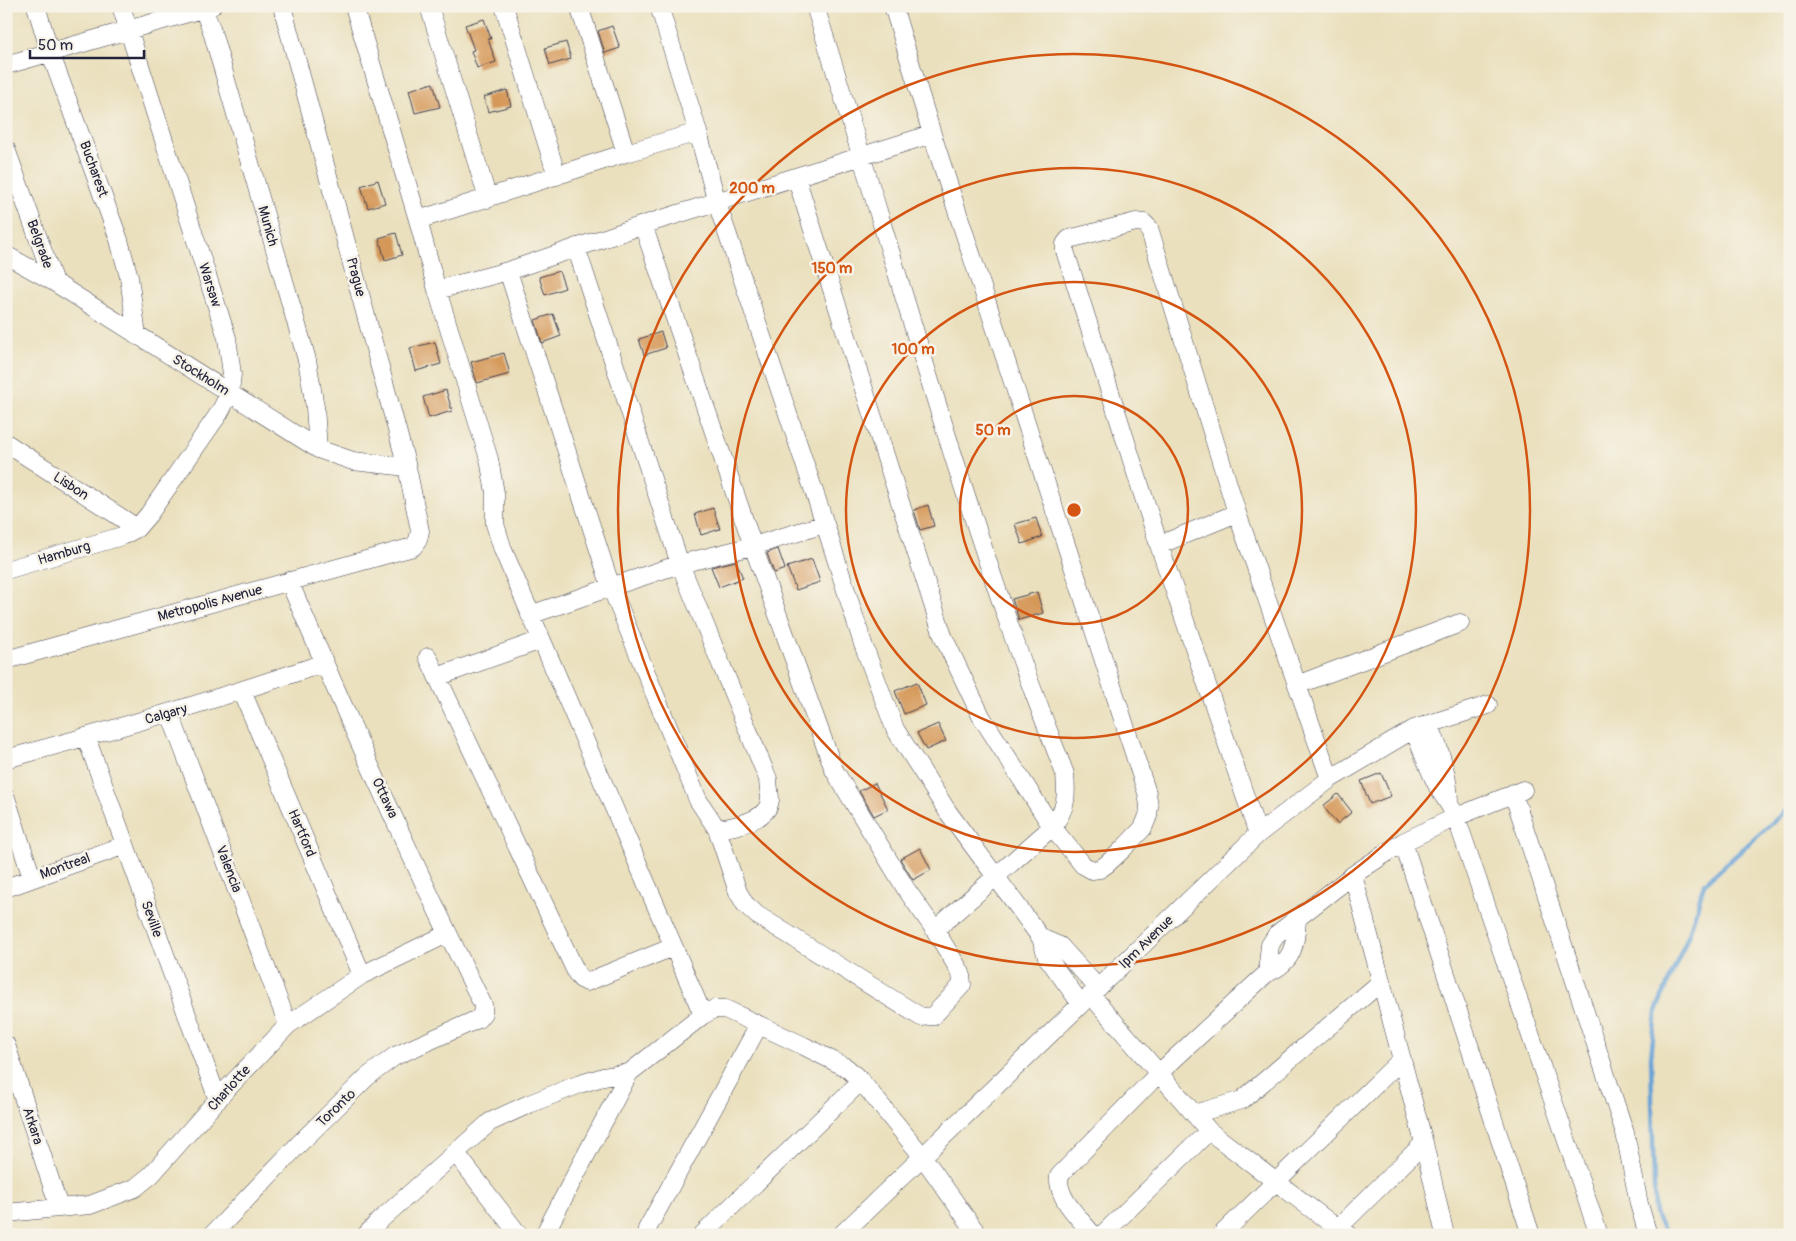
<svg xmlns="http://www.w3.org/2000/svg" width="1796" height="1241" font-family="Pangolin,sans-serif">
<rect width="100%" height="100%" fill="#f7f3e8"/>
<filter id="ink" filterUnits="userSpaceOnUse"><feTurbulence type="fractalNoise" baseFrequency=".02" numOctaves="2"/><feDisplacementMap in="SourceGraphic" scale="10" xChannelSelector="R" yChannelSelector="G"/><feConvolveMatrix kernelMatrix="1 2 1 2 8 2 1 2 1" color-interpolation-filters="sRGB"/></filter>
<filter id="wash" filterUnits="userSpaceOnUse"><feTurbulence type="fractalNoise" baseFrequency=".0096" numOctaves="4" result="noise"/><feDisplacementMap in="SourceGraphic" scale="20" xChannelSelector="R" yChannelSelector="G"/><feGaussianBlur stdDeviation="1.12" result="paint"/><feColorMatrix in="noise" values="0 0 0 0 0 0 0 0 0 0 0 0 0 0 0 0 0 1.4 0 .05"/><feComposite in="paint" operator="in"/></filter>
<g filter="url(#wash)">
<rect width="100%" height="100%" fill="#eae0bd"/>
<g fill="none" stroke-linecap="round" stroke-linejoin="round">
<path stroke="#65a1d6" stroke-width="4.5" d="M 1667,1235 L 1655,1214 L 1654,1187 L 1651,1056 L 1656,1011 L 1689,934 L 1704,884 L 1790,807"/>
</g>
<g id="blocks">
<path fill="#d59858" d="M 484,19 L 491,39 L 488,39 L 496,62 L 477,68 L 471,51 L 474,50 L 465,25 Z
M 612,26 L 620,48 L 605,53 L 598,31 Z
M 566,42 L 571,59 L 550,65 L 545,48 Z
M 433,83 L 440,107 L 415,113 L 409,90 Z
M 507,90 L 511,106 L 488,112 L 484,97 Z
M 378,180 L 385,203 L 368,208 L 361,186 Z
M 396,233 L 402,255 L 385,260 L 379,238 Z
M 559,271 L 565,288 L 545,295 L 539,277 Z
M 553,314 L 561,336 L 542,343 L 535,320 Z
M 661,332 L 666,348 L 644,355 L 639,339 Z
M 435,342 L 441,364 L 416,371 L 410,348 Z
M 504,353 L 510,374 L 477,383 L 471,362 Z
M 446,390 L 452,411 L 429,418 L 423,397 Z
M 928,505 L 934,526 L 920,530 L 914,510 Z
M 713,508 L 720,529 L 701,535 L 695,514 Z
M 1036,518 L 1042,537 L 1022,544 L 1015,524 Z
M 778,549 L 785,569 L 774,573 L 767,553 Z
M 812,559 L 820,582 L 796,590 L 787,567 Z
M 736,561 L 743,578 L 719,587 L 711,567 Z
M 1037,592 L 1043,613 L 1019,620 L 1012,599 Z
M 917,682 L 926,705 L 904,714 L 895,691 Z
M 938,724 L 946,741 L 926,750 L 917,733 Z
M 1381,773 L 1391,796 L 1370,804 L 1361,781 Z
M 875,783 L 888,809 L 874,816 L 859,791 Z
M 1338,794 L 1352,812 L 1337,824 L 1323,806 Z
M 920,848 L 931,870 L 913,880 L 900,859 Z"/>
</g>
</g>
<g filter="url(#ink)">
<use href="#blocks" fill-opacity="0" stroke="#403e4e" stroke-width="1"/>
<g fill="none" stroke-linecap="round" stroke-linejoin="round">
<g stroke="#403e4e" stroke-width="19">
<path id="minor" d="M 36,6 L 50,52 L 119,240 L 129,277 L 137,336
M 202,6 L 211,28 L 307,360 L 315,407 L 318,449
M 354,6 L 418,220 L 437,290 L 489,459 L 495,493 L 495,524 L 503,550 L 703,1015
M 429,6 L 488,199
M 504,6 L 557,176
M 579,6 L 626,153
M 659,6 L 698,132 L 717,203 L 825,524 L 863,644 L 895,729 L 948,812 L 1041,938 L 1047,957 L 1081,1004
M 815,6 C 881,215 940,426 1012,633 C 1028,680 1047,727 1065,774 C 1067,796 1067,808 1052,827 L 935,930
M 6,65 L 212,6
M 6,149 L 54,282
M 796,177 L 943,636 L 981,716 L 1052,827 L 1083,865 L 1092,870 L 1100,869 L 1107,864 L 1122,850 L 1143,828 L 1148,816 L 1149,806 L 1147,793 L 932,134 L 893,6
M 418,220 L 626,153 L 698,132
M 576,247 L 680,564 L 768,779 C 768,786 770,793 770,800 C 768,821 733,827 717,829
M 6,255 L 54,282 L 318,449 L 353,461 L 407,467
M 508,271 L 611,587 L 680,564 L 753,546 L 825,524
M 437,290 L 508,271 L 643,225 L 932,134
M 6,443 L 137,528
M 1237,513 L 1159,545 L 1065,251 L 1065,244 L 1069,239 L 1136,222 L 1144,223 L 1149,228 L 1237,513 L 1330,779
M 1159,545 L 1258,834
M 6,570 L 122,536 L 137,528 L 149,514 L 220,412 L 230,392 L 232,374 L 227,338 L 121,6
M 530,615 L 611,587 L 698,800 L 717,829 L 738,892 L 745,904 L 757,915 L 921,1017 L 933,1016 L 962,985 L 961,973 L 935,930 L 906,889 L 834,770 L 753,546 L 643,225
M 428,657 L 577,974 L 581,979 L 587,982 L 673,947
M 6,660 L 413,547 L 418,540 L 420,531 L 407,467 L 282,6
M 437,677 L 541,640
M 1297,685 L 1460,623
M 242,691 L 362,975
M 170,714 L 288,1025
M 1429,724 C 1440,749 1448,773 1449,800
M 1414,729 C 1421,748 1428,768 1438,787 C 1444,797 1451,806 1456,817 L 1599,1235
M 86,737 L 218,1100
M 6,759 C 113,730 219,699 324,663
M 1513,793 L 1625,1133 L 1639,1204 L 1648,1235
M 6,798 L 32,878
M 1403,842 L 1531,1235
M 1353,875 L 1424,1143 L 1445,1235
M 6,888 L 125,845
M 1041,938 L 1060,946 L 1098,988
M 1267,973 L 1270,945 L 1277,934 L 1353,875 L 1403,842 L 1456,817 L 1523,790
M 1091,995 L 1209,1131 L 1337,1228 L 1349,1235
M 6,1045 L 59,1207
M 1194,1114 L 1242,1100 L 1381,982
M 455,1152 L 519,1235
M 6,1213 L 90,1205 L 135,1188 L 151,1175 L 226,1090 L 288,1025 L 362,975 L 447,934
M 212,1235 L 299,1144 L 367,1077 L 395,1056 L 478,1019 L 483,1013 L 483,1005 C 414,866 350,724 289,581
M 366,1235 L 378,1222 L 490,1122 L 529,1104 L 580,1084 L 603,1077 L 629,1073 L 703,1015 L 714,1009 L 725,1009 L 804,1046 L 847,1068 L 861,1081 L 923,1157 L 978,1235
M 544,1235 L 629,1073
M 648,1235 L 647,1229 L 759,1025
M 702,1235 L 861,1081
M 841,1235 L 1258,834 L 1330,779 L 1414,729 L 1488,705
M 1093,1235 C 1079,1217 1057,1199 1059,1176 L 1159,1073 L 1267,973 C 1293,963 1296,944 1297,919
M 1102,1235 L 1209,1131
M 1221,1235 L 1402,1059
M 1331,1235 L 1424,1143"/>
</g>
<use href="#minor" stroke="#fff" stroke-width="18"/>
</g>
</g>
<g fill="none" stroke="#d45411" stroke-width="2.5">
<circle cx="1074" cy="510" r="114"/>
<circle cx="1074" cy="510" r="228"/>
<circle cx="1074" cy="510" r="342"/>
<circle cx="1074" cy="510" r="456"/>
</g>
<g text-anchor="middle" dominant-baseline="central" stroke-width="5" stroke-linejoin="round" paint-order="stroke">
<g font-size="14" fill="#22223b" stroke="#f7f3e8">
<text transform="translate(94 169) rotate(70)">Bucharest</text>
<text transform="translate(268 226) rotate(74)">Munich</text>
<text transform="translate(40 244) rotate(70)">Belgrade</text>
<text transform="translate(356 277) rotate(75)">Prague</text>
<text transform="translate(210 285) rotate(72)">Warsaw</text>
<text transform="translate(201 375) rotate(32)">Stockholm</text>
<text transform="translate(71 486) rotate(33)">Lisbon</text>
<text transform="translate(64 553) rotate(-16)">Hamburg</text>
<text transform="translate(210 603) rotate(-15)">Metropolis Avenue</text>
<text transform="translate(166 714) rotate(-16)">Calgary</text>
<text transform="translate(385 798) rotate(65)">Ottawa</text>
<text transform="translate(302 833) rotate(67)">Hartford</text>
<text transform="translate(65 866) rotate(-20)">Montreal</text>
<text transform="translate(229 869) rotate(69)">Valencia</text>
<text transform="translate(152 919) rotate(70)">Seville</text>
<text transform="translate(1146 942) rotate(-44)">Ipm Avenue</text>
<text transform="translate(229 1088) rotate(-48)">Charlotte</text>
<text transform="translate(336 1108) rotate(-44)">Toronto</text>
<text transform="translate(33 1126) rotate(72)">Arkara</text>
</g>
</g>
<circle cx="1074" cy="510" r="8" fill="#d45411" stroke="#f7f3e8" stroke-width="2.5"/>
<g font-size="15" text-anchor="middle" font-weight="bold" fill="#d45411" stroke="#f7f3e8" stroke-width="5" stroke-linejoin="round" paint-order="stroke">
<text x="752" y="193">200 m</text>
<text x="832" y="273">150 m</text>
<text x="913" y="354">100 m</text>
<text x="993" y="435">50 m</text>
</g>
<rect width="1796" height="1241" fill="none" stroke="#f7f3e8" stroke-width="25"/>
<path d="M30 50v8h114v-8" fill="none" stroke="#22223b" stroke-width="2.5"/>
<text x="38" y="50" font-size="15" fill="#22223b" stroke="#f7f3e8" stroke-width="4" paint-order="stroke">50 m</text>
</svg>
